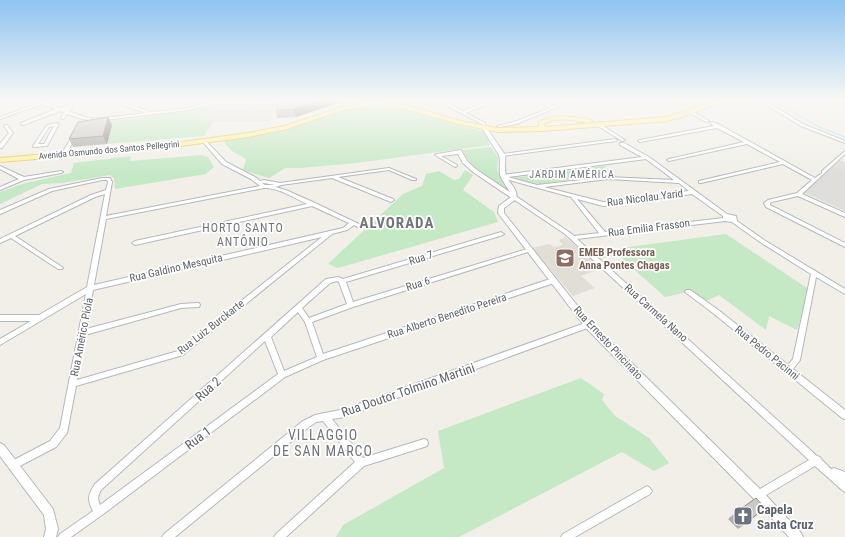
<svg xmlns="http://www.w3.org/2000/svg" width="845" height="537" font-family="'Roboto Condensed',sans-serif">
<rect width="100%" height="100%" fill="#f1efe8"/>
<path fill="#e0deda" d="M 840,160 L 845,162 L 845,211 L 803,192 Z"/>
<path fill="#e1ded6" d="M 279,104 L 270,121 L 198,122 L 212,105 Z
M 565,237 L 603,268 L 581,276 L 595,288 L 573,296 L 532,248 L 549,244 L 554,247 L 563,245 L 559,240 Z"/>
<path fill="#c5e8c5" d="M 212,105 L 198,121 L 214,121 L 204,136 L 107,144 L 82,130 L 86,121 C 108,123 132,118 154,115 C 174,112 193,110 212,105 Z
M 361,106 L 406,110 L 463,127 L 483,131 L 488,137 L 490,145 L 356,163 L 300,168 L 285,168 L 269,178 L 243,170 L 246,159 L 232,151 L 224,142 L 228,139 L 269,133 L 342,110 Z
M 491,147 L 498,157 L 497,171 L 510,194 L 472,166 L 462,150 Z
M 202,155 L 208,157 L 214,167 L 206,174 L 115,189 L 114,178 L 110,175 L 62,183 L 42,184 L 0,204 L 0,192 L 22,184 L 71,173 L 74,163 L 131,156 L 130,161 Z
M 604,166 L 616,176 L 576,179 L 539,184 L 513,178 Z
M 465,170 L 473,175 L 463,190 L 494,212 L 498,222 L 338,268 L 328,264 L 403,194 L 422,186 L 426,174 L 439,171 L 454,180 L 459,179 Z
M 726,234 L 810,290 L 797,330 L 769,316 L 766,330 L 719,295 L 706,301 L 688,292 L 665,297 L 617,254 L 597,260 L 591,252 Z
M 581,378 L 604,394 L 602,400 L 615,416 L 649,438 L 669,463 L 654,471 L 622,452 L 459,537 L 336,537 L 343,525 L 444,468 L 438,431 Z"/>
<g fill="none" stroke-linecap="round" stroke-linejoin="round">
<path stroke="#aadaff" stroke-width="1" d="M 773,100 L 817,126 L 845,137"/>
<g stroke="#b5b8bc" stroke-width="2">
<path id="minor" d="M 5,100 L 11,100 L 0,105 L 0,103 Z
M 32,100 L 39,100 L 60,108 L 69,105 L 71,100 L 75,100 L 69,111 L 84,117 L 96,119 L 146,113 L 108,100 L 115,100 L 132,106 L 144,100 L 150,100 L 136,107 L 151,112 L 189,108 L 204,103 L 188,100 L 200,100 L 209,102 L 276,102 L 280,100 L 287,100 L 276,104 L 209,104 L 189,110 L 96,121 L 82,119 L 67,114 L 64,119 L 62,119 L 61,118 L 64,112 L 60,111 L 23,125 L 21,125 L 21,123 L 56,109 L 42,104 L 0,119 L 0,117 L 39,103 Z
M 356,100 L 361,100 L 365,104 L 362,105 Z
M 400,100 L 404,100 L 405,105 L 403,105 Z
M 436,100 L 442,100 L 463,111 L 492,100 L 499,100 L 466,113 L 485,123 L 485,125 L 484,125 Z
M 535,100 L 541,100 L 554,106 L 569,100 L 575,100 L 516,124 L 499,127 L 497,126 L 514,122 L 550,108 Z
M 607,100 L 611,100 L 613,102 L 610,103 Z
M 685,100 L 691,100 L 699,104 L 696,105 Z
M 748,100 L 764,100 L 803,124 L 845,141 L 845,143 L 801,126 L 765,104 Z
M 690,111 L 692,111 L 709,121 L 706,122 L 690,113 Z
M 711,122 L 713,122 L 720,125 L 815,178 L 822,173 L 822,171 L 845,151 L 845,154 L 802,194 L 845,213 L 845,217 L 798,196 L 772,202 L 770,203 L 770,205 L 845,243 L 845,247 L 766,207 L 764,203 L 768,200 L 797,193 L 812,180 L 783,164 L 701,183 L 699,183 L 699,181 L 780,162 L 747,144 L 669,161 L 667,160 L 669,159 L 744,142 L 717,128 L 640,142 L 638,141 L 640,140 L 714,126 L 711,124 Z
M 57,123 L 59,124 L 47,146 L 33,147 L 33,146 L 47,125 ZM 54,126 L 44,144 L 38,144 L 49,127 Z
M 598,124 L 600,124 L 625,140 L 622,141 L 598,126 Z
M 5,125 L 7,125 L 13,133 L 2,148 L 0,148 L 0,144 L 9,133 L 4,126 Z
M 73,135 L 76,136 L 68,151 L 64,151 L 64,150 Z
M 615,139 L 617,140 L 616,141 L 502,156 L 500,155 L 502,154 Z
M 203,140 L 205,140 L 226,162 L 255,177 L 260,181 L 264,180 L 280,183 L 389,168 L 416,179 L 416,180 L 412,180 L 389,170 L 338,177 L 393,199 L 394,200 L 391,202 L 332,178 L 281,185 L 276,187 L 288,191 L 315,203 L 365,227 L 362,229 L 354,225 L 347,230 L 332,234 L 183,355 L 76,386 L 67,433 L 56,447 L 16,468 L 13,469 L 10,468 L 9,465 L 10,462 L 50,441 L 60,428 L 86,294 L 0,345 L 0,339 L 31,321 L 0,321 L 0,315 L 39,315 L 87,287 L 105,194 L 95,197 L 15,236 L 62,267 L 63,268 L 62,269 L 58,269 L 11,238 L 0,243 L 0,239 L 91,195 L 106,190 L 108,182 L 107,180 L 102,180 L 52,191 L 0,214 L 0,210 L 49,189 L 102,178 L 110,178 L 112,182 L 106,216 L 260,186 L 251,179 L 222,164 L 203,142 ZM 262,183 L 264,183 L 275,185 L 265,185 ZM 264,188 C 277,187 295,198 307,204 L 135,241 L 132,243 L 135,245 L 312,206 L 349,223 L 343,228 L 330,231 L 94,285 L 106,219 ZM 322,237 L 178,351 L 77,380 L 85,335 L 181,308 L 197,307 L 199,307 L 200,305 L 199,303 L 197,303 L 181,304 L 86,329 L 93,290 Z
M 620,143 L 624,143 L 649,157 L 727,214 L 736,216 L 737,221 L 764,240 L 845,289 L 845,294 L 816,277 L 800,360 L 793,369 L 845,410 L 845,419 L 842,418 L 788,374 L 785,373 L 784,371 L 713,313 L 685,292 L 686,290 L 690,290 L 717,309 L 788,365 L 793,359 L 811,274 L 760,242 L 732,222 L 725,221 L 577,239 L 817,456 L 820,457 L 821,459 L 831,469 L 834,468 L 845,472 L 845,492 L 842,490 L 815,466 L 761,498 L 758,500 L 755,498 L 753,495 L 755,492 L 809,460 L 565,234 L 473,172 L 463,163 L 458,154 L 441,156 L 457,165 L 457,166 L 455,167 L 435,155 L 437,154 L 461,150 L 467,161 L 477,170 L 569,232 L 574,236 L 599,233 L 571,197 L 502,178 L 501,176 L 503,175 L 642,157 L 620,145 ZM 646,159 L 674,180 L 608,177 L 537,185 L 508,177 ZM 608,179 L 679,183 L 689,191 L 603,202 L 544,187 ZM 692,194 L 723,216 L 723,218 L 605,232 L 577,199 L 603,206 Z
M 0,166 L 24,177 L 61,171 L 63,172 L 61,173 L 24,180 L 0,190 L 0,187 L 19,179 L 0,169 Z
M 501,232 L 504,234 L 503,235 L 346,282 L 353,302 L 527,249 L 529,248 L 532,250 L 531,251 L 353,307 L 312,322 L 323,354 L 550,279 L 554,279 L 555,281 L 554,283 L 323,360 L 285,377 L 102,515 L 71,537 L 58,537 L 60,534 L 93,511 C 87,499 88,495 95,484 L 326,279 L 338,277 L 343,279 ZM 337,281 L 339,282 L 347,304 L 309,318 L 302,308 L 330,283 ZM 298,312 L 305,322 L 317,357 L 284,371 L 271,337 ZM 265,341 L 278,374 L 100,505 C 97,499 98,496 101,490 Z
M 588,322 L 590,323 L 591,325 L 590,327 L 345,417 L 332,419 L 363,458 L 424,439 L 427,440 L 428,443 L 427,446 L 424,447 L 364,466 L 286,537 L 274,537 L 276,534 L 355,462 L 323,421 L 316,422 L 309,427 L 175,537 L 162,537 L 164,534 L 303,421 L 315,415 L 345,409 Z
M 647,486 L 650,488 L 652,491 L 650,494 L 575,537 L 561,537 L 563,534 Z"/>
</g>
<g stroke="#b5b8bc" stroke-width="2">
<path id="tertiary" d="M 482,127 L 486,127 L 505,155 C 506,162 504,169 506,175 C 509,184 519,189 516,199 L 504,208 L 504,213 L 591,323 L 762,491 L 801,533 L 803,537 L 789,537 L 754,499 L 585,327 L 498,213 L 499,206 L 511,197 C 510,188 502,183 500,174 C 499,168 501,162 499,155 L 482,128 Z
M 0,443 L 4,445 L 53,509 L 58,529 L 56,537 L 44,537 L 46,529 L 44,515 L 0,456 Z"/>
</g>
<g stroke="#f2c960" stroke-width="2">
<path id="primary" d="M 726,100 L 744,100 L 713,106 L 682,117 L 667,121 L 543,131 L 497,132 L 458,124 L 406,109 L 373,105 L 343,110 L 287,129 L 248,137 L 166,148 L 0,162 L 0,158 L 166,144 L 248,133 L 284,126 L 340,108 L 373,101 L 407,105 L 461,121 L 497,128 L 539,127 L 539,122 C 555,113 572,117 589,119 L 592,121 L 589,123 C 575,121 558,116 544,124 L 545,127 L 667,117 L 710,103 Z"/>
</g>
<use href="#minor" fill="#fff" fill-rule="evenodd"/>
<use href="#tertiary" fill="#fff" fill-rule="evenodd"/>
<use href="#primary" fill="#fff2af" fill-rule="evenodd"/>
</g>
<path fill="#afaea9" d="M 344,101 L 296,117 L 277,118 L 276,111 Z
M 108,117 L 112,125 L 107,144 L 73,147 L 69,139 Z
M 735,513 L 745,524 L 738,529 L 728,519 Z"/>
<path fill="#8f8d8a" d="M 323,100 L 344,100 L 344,101 L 296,117 L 294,109 Z
M 108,117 L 112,125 L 107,144 L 103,136 Z"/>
<path fill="#cccac5" stroke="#8f8d8a" d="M 281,100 L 323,100 L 294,109 L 276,111 Z
M 108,117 L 103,136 L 69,139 L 78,122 Z
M 756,498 L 765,508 L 745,524 L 735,513 Z"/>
<linearGradient id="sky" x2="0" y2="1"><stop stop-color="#8fc3f1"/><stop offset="0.57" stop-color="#f9f8f5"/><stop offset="1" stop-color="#f9f8f5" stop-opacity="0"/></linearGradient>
<rect width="845" height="176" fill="url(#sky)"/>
<defs>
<g id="school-square" transform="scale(1)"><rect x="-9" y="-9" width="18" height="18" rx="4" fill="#8d6e63" stroke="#fff"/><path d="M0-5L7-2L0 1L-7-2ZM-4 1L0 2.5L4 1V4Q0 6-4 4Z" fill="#fff"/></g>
<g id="church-square" transform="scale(1)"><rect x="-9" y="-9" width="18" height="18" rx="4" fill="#6b7280" stroke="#fff"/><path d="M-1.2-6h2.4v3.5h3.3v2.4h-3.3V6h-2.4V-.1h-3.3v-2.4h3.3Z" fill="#fff"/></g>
</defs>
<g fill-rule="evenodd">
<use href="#school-square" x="565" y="258"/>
<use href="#church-square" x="743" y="516"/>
</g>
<g text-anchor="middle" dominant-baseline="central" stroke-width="3.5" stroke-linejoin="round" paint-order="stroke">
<g font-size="9" fill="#5f6368" stroke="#fff">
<text transform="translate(109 150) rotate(-5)">Avenida Osmundo dos Santos Pellegrini</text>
</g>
<g font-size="10" letter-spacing="1" fill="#70757a" stroke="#fff">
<text x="572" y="174">JARDIM AMÉRICA</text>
</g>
<g font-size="11" fill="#5f6368" stroke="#fff">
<text transform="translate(645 198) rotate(-7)">Rua Nicolau Yarid</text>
<text transform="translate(649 228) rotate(-7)">Rua Emilia Frasson</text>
<text transform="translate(421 258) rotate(-17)">Rua 7</text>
<text transform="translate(176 268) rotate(-13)">Rua Galdino Mesquita</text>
<text transform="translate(418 284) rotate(-17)">Rua 6</text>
<text transform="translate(656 313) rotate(42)">Rua Carmela Nano</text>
<text transform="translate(447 316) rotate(-18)">Rua Alberto Benedito Pereira</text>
<text transform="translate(211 327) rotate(-38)">Rua Luiz Burckarte</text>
<text transform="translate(82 337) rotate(-79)">Rua Américo Piola</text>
<text transform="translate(608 343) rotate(47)">Rua Ernesto Pincinato</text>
<text transform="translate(767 353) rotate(39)">Rua Pedro Pacinni</text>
</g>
<g font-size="11" font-weight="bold" fill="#785e54" stroke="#fff" text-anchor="start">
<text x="579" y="252">EMEB Professora<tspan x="579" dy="13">Anna Pontes Chagas</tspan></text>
</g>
<g font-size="12" letter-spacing="1" fill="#70757a" stroke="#fff">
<text x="243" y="228">HORTO SANTO<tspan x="243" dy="14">ANTÔNIO</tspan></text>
</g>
<g font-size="13" fill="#5f6368" stroke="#fff">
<text transform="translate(208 389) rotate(-42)">Rua 2</text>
<text transform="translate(408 390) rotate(-19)">Rua Doutor Tolmino Martini</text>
<text transform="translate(198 438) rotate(-37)">Rua 1</text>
</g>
<g font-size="13" font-weight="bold" fill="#5b616d" stroke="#fff" text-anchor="start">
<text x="757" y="509">Capela<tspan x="757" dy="15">Santa Cruz</tspan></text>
</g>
<g font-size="14" letter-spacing="1" fill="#70757a" stroke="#fff">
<text x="323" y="435">VILLAGGIO<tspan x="323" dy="16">DE SAN MARCO</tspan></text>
</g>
<g font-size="15" font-weight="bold" letter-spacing="1" fill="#70757a" stroke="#fff">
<text x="397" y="223">ALVORADA</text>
</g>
</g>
</svg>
